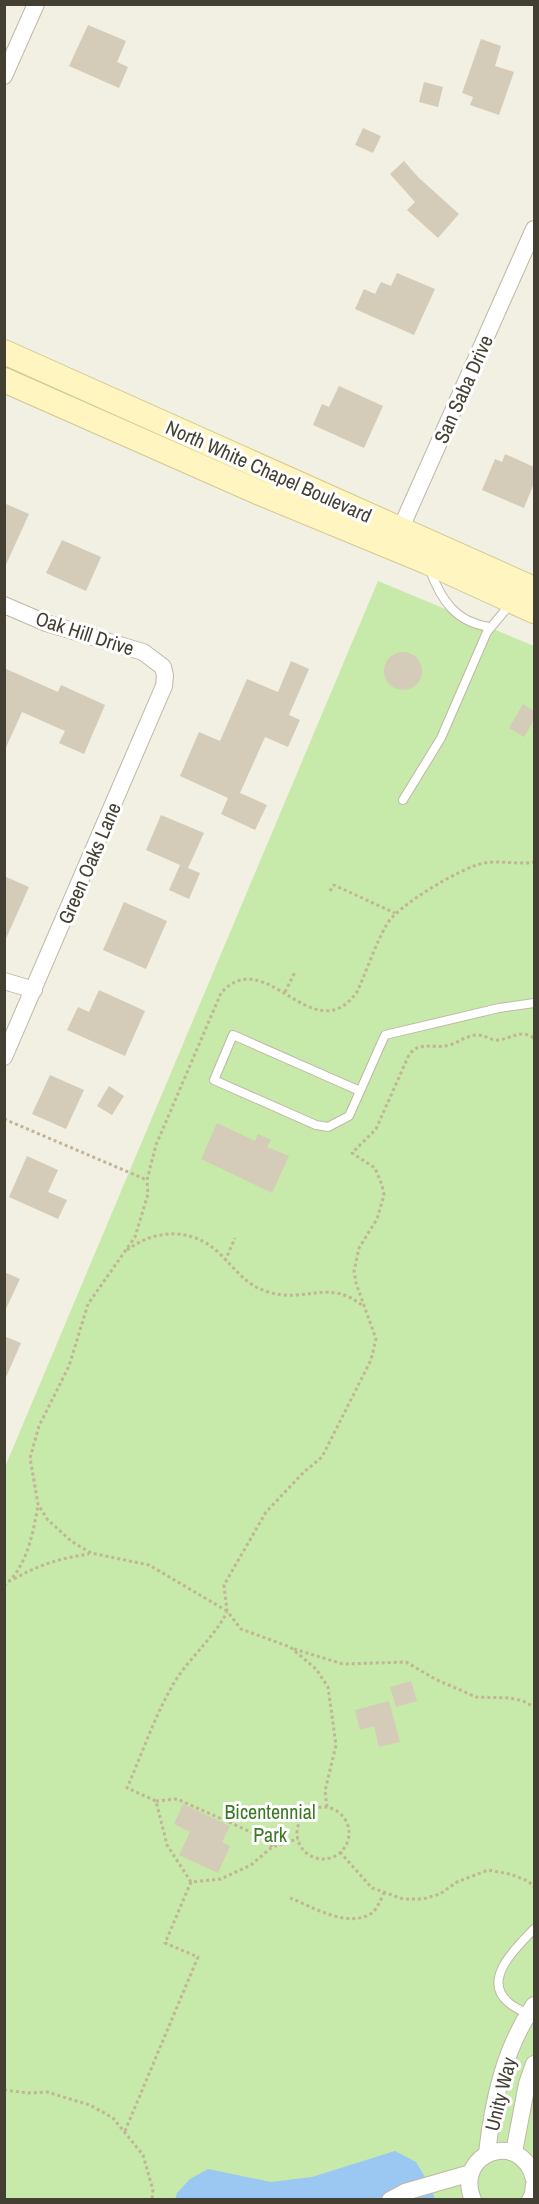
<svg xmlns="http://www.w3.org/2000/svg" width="539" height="2204" font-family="'Archivo Narrow',sans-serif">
<rect width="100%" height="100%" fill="#f2efe3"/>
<path fill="#c7e9a9" d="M 378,581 L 534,646 L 534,2199 L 5,2200 L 5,1467 Z"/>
<path fill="#9bc7f3" d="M 395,2151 L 416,2162 L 429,2184 L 435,2199 L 175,2200 L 177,2193 L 190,2179 L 208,2169 L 271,2182 L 312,2177 Z"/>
<path fill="#d4ccb8" d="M 88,25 L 126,41 L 117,62 L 128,67 L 119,88 L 69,66 Z
M 481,39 L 501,46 L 495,66 L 514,72 L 499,115 L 470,105 L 473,97 L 462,93 Z
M 424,82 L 443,87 L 438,107 L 419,102 Z
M 363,128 L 381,136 L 373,153 L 355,145 Z
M 404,161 L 418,177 L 459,214 L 438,238 L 407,210 L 415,202 L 390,174 Z
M 397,273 L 435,289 L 414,335 L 355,309 L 364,289 L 375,294 L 381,282 L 391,286 Z
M 339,386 L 383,406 L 364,448 L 313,425 L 322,404 L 329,407 Z
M 505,454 L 534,467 L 534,483 L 524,508 L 482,490 L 495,459 L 502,462 Z
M 4,503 L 29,514 L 4,569 Z
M 62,540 L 101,557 L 86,591 L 46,573 Z
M384 671a19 19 0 1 1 38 0a19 19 0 1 1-38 0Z
M 291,661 L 309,669 L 289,715 L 300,720 L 288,747 L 265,737 L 240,793 L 267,805 L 255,830 L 221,814 L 228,798 L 180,776 L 199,732 L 220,741 L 247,679 L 278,692 Z
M 4,668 L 58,692 L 61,685 L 105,705 L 84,754 L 59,743 L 65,731 L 22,712 L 4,752 Z
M 523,704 L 534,711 L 534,720 L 524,737 L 509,728 Z
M 161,815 L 204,833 L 188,868 L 200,873 L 189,899 L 169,890 L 180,865 L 146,850 Z
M 4,876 L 29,887 L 4,943 Z
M 124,902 L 167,921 L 146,969 L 103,950 Z
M 99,990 L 145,1011 L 125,1056 L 67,1030 L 78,1007 L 89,1012 Z
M 50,1075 L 84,1090 L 66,1129 L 32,1114 Z
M 109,1086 L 124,1096 L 112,1115 L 97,1106 Z
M 217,1123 L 255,1141 L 258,1134 L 271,1140 L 267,1147 L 289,1156 L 272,1193 L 201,1159 Z
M 27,1156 L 58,1170 L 48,1192 L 67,1200 L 58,1219 L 9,1197 Z
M 4,1272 L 20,1279 L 4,1313 Z
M 4,1336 L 21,1343 L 4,1382 Z
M 411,1681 L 417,1701 L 396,1707 L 390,1687 Z
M 389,1701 L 400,1742 L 379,1747 L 374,1726 L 360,1730 L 355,1710 Z
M 183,1804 L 230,1826 L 222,1842 L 230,1846 L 218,1873 L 179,1855 L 190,1832 L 174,1824 Z"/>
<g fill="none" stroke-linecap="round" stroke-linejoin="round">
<g stroke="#beb8a5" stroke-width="10">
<path id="lane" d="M 430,570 C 441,600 456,623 491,627
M 403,800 L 441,738 L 487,632 L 512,602
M 360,1091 L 233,1035 L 214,1080 L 316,1125 L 328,1127 L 349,1116 L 385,1035 L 499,1008 L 534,1003
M 528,2014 C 521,2010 513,2007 508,2002 C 481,1979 518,1946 534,1929"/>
</g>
<g stroke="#beb8a5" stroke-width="18">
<path id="street" d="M 4,76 L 36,4
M 396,539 L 534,229
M 4,605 L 46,623 L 143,652 L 163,667 L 165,676 L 164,686 L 4,1057
M 4,981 L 34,990
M 514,2152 L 527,2084 L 534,2064
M 487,2153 C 493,2101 504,2049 534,2005
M 390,2200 L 405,2192 L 471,2173
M 473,2200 C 453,2153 521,2128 534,2179
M 530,2200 L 533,2194 L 534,2185"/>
</g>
<g stroke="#d4c990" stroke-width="26">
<path id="secondary" d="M 4,352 L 534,589
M 4,380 L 260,493 L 427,562 L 534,611"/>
</g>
<path stroke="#c1b596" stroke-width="3" stroke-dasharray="3 3" stroke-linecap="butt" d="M 330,891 L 334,885 L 395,913
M 285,992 L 295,972
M 4,1119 L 147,1180
M 127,1250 C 155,1229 192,1227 219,1253 C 235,1268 245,1285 268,1292 C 307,1304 329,1277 364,1307
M 225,1261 L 235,1238
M 14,1579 C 38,1565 61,1558 89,1554
M 4,1586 C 27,1567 33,1533 38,1506
M 227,1611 L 149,1565 L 91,1553 L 71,1541 L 47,1519 L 38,1504 L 30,1458 L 39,1426 L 69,1366 L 88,1304 L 135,1237 L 148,1194 L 147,1180 L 156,1145 L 221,993 C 266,942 313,1053 357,992 C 367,970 375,945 387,924 C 398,905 462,867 484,863 C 500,860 517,865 534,862
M 294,1649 L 343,1664 L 406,1662 L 435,1679 L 476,1697 L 510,1698 L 523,1701 L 534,1707
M 156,1801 L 177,1799 L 262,1837 L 272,1847
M 327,1807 L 325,1791 L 336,1745 L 328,1687 L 316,1669 L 290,1647 L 241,1629 L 227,1611 L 224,1585 L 266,1512 L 304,1472 L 322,1457 L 371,1360 L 376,1339 L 356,1283 L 354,1271 L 359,1248 L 377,1219 L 384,1195 L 382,1185 L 375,1168 L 352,1153 L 376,1129 L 408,1057 C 418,1039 433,1050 450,1045 C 459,1042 466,1036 476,1035 C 484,1034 491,1041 499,1040 C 512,1038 521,1029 534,1038
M297 1833a26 26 0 1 1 52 0a26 26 0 1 1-52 0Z
M 340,1852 L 372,1888 L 403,1899 L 423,1899 L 440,1894 L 457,1882 L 488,1870 L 510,1874 L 528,1881 L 534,1887
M 191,1882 L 167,1845 L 156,1801 L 127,1788 C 141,1756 153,1721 170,1690 C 185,1661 212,1641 227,1612
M 290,1898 C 313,1907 348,1929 372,1913 C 377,1909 381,1899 384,1893
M 4,2090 L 28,2093 L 47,2092 L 90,2105 L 113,2118 L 143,2155 L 153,2190 L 152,2200
M 125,2131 L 198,1957 L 165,1943 L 191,1882 L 221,1879 L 251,1865 L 272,1847 L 298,1839"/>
<use href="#lane" stroke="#fff" stroke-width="8"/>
<use href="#street" stroke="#fff" stroke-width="16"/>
<use href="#secondary" stroke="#fff5c0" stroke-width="24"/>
</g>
<g text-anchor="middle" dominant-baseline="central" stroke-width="6" stroke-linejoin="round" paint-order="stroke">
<g font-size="20" fill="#443f33" stroke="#fff">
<text transform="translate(463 389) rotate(-66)">San Saba Drive</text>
<text transform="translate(269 471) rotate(24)">North White Chapel Boulevard</text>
<text transform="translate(85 633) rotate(18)">Oak Hill Drive</text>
<text transform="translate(89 863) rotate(-67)">Green Oaks Lane</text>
<text transform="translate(500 2094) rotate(-76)">Unity Way</text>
</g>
<g font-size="20" fill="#3c7824" stroke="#fff">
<text x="270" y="1811">Bicentennial<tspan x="270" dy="23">Park</tspan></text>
</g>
</g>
<rect width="539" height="2204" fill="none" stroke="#443f33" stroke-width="12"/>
</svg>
